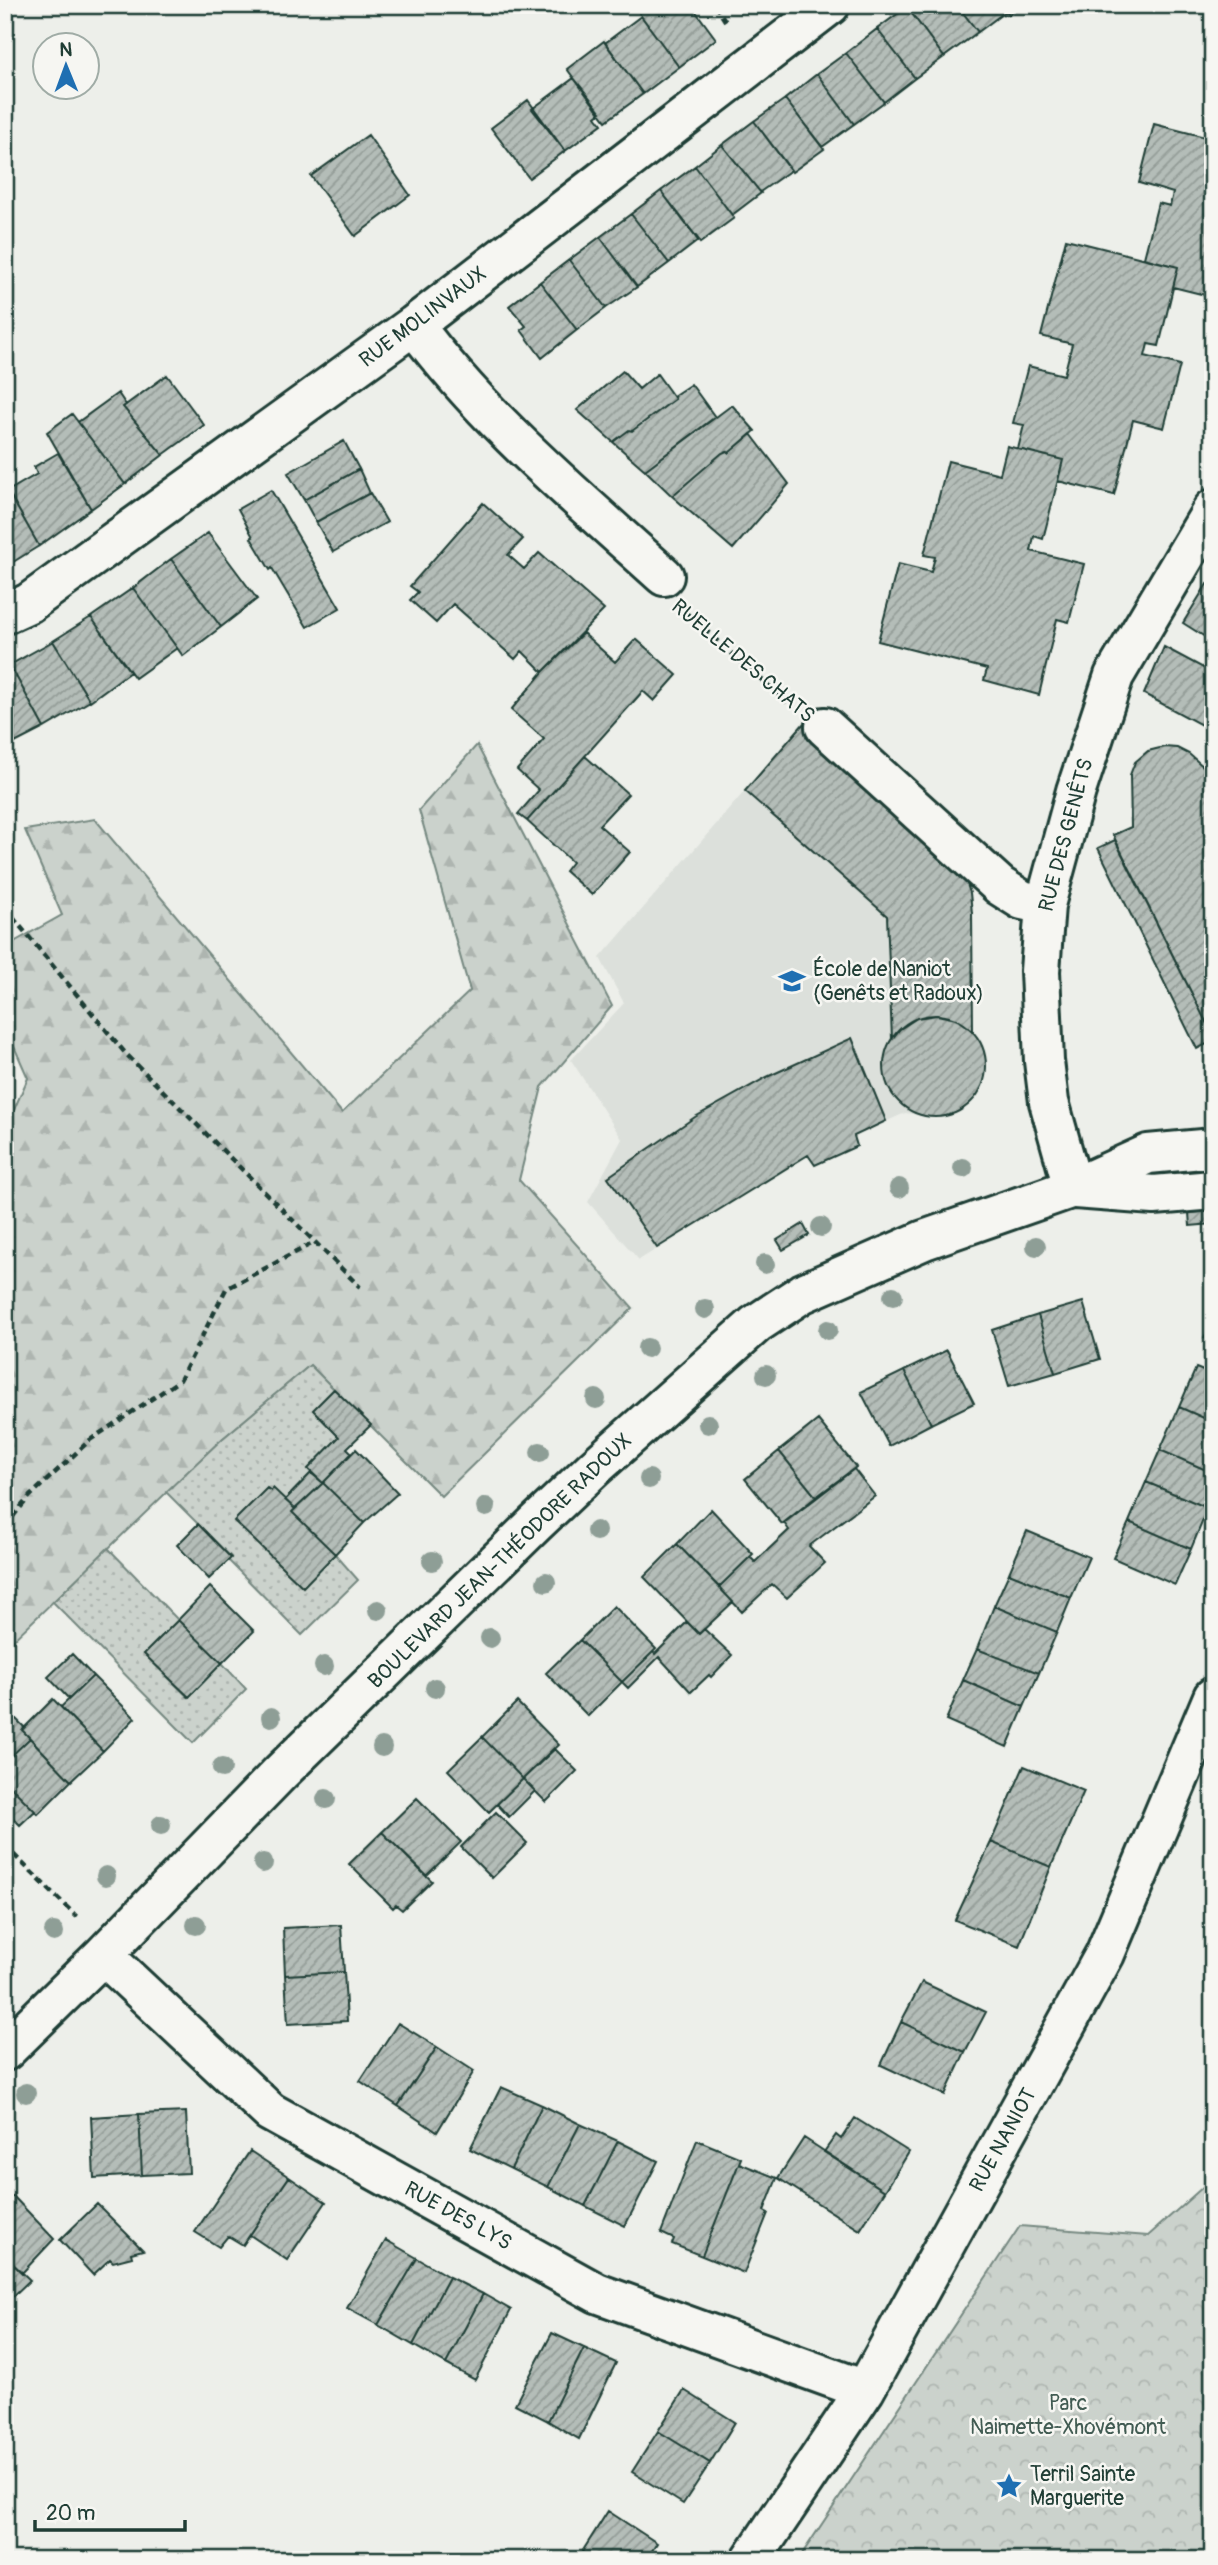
<svg xmlns="http://www.w3.org/2000/svg" width="1218" height="2565" font-family="Pangolin,sans-serif">
<defs>
<pattern id="forest-firs" width="22" height="20" patternUnits="userSpaceOnUse" patternTransform="scale(1.75)"><rect width="22" height="20" fill="#cbd2cc"/><path d="M5 1l3.5 6h-7zM16 11l3.5 6h-7z" fill="#aeb5b0"/></pattern>
<pattern id="park-crowns" width="20" height="18" patternUnits="userSpaceOnUse" patternTransform="scale(1.75)"><rect width="20" height="18" fill="#cbd2cc"/><path d="M2 6a3 3 0 1 1 6 0M12 15a3 3 0 1 1 6 0" fill="none" stroke="#aeb5b0"/></pattern>
<pattern id="garden-dots" width="8" height="8" patternUnits="userSpaceOnUse" patternTransform="scale(1.75)"><rect width="8" height="8" fill="#cbd2cc"/><path d="M2 2h.1M6 6h.1" fill="none" stroke="#aeb5b0" stroke-width="1.8" stroke-linecap="round"/></pattern>
<pattern id="building-hatch" width="6" height="6" patternUnits="userSpaceOnUse" patternTransform="scale(1.75)"><rect width="6" height="6" fill="#b4bdb8"/><path d="M-1 1l2-2M0 6l6-6M5 7l2-2" fill="none" stroke="#929b96"/></pattern>
</defs>
<rect width="100%" height="100%" fill="#edefea"/>
<filter id="ink" filterUnits="userSpaceOnUse"><feTurbulence type="fractalNoise" baseFrequency=".0143" numOctaves="2"/><feDisplacementMap in="SourceGraphic" scale="14" xChannelSelector="R" yChannelSelector="G"/><feConvolveMatrix kernelMatrix="1 2 1 2 8 2 1 2 1" color-interpolation-filters="sRGB"/></filter>
<g filter="url(#ink)">
<path fill="#dce0db" d="M 804,723 L 894,807 L 972,913 L 973,1031 L 983,1048 L 987,1069 L 980,1092 L 961,1110 L 941,1117 L 905,1113 L 854,1136 L 857,1146 L 815,1165 L 807,1155 L 639,1260 L 588,1202 L 622,1139 L 571,1060 L 624,1003 L 600,958 Z"/>
<path fill="url(#forest-firs)" stroke="#758880" stroke-width="2" d="M 477,745 L 612,1006 L 542,1087 L 519,1180 L 633,1308 L 441,1496 L 310,1365 L 222,1439 L 5,1648 L 5,1130 L 28,1078 L 5,1026 L 5,947 L 62,915 L 25,830 L 95,819 L 342,1113 L 470,991 L 419,810 Z"/>
<path fill="url(#park-crowns)" stroke="#758880" stroke-width="2" d="M 1213,2178 L 1213,2560 L 798,2560 L 1020,2226 L 1148,2236 Z"/>
<path fill="url(#garden-dots)" stroke="#758880" stroke-width="2" d="M 310,1365 L 334,1389 L 313,1410 L 339,1437 L 308,1469 L 311,1473 L 285,1500 L 273,1489 L 271,1491 L 267,1488 L 235,1521 L 302,1586 L 335,1554 L 358,1580 L 302,1635 L 228,1560 L 231,1557 L 166,1492 L 222,1439 Z
M 108,1548 L 178,1620 L 144,1654 L 188,1697 L 222,1663 L 246,1689 L 193,1743 L 53,1602 Z"/>
<path fill="url(#building-hatch)" stroke="#1f3d34" stroke-width="2" d="M 649,5 L 691,5 L 716,39 L 679,67 L 639,13 Z
M 909,5 L 957,5 L 978,32 L 944,57 L 907,7 Z
M 957,5 L 1002,5 L 1006,11 L 978,32 Z
M 1002,5 L 1021,5 L 1009,14 Z
M 907,7 L 944,57 L 915,78 L 877,29 Z
M 641,16 L 679,67 L 643,94 L 605,43 Z
M 877,29 L 915,78 L 884,102 L 846,53 Z
M 604,41 L 643,94 L 606,121 L 567,69 Z
M 846,53 L 884,102 L 854,124 L 817,74 Z
M 817,74 L 854,124 L 822,147 L 785,99 Z
M 574,78 L 601,112 L 596,116 L 602,124 L 565,151 L 532,109 Z
M 785,99 L 824,149 L 792,172 L 754,121 Z
M 528,100 L 565,151 L 529,178 L 491,128 Z
M 754,121 L 791,170 L 760,192 L 722,145 Z
M 1154,124 L 1213,139 L 1213,297 L 1173,287 L 1178,267 L 1144,258 L 1158,203 L 1170,206 L 1173,193 L 1139,183 Z
M 368,135 L 410,195 L 355,236 L 311,176 Z
M 722,145 L 761,193 L 732,215 L 695,166 Z
M 695,166 L 734,218 L 700,243 L 661,191 Z
M 661,191 L 699,240 L 669,263 L 631,214 Z
M 631,214 L 669,263 L 637,287 L 600,237 Z
M 600,237 L 637,287 L 606,308 L 569,260 Z
M 1066,239 L 1178,267 L 1159,346 L 1148,344 L 1145,356 L 1180,365 L 1164,428 L 1133,420 L 1114,495 L 1058,481 L 1063,460 L 1018,449 L 1024,425 L 1013,423 L 1028,366 L 1064,375 L 1072,344 L 1041,336 Z
M 569,260 L 606,308 L 577,330 L 540,282 Z
M 540,282 L 577,330 L 542,358 L 521,330 L 526,326 L 509,306 Z
M 623,371 L 639,389 L 657,374 L 675,399 L 632,431 L 629,430 L 613,442 L 577,410 Z
M 167,375 L 204,425 L 163,455 L 123,407 Z
M 691,384 L 715,417 L 645,470 L 613,442 L 629,430 L 632,431 L 675,399 L 673,396 Z
M 118,393 L 126,405 L 123,407 L 163,455 L 125,484 L 78,422 Z
M 732,405 L 755,431 L 729,453 L 727,451 L 722,453 L 672,496 L 645,470 Z
M 72,414 L 125,484 L 91,509 L 47,432 Z
M 751,434 L 789,484 L 733,549 L 672,496 L 722,453 L 727,451 L 729,453 Z
M 344,441 L 359,469 L 304,500 L 288,473 Z
M 1007,446 L 1063,460 L 1043,539 L 1034,536 L 1031,551 L 1084,564 L 1069,622 L 1057,619 L 1039,695 L 984,680 L 987,669 L 878,641 L 898,564 L 931,572 L 935,557 L 924,555 L 948,461 L 1000,474 Z
M 58,453 L 91,509 L 39,546 L 8,491 L 37,474 L 34,467 Z
M 359,469 L 370,493 L 316,522 L 304,500 Z
M 5,486 L 39,546 L 5,567 Z
M 271,490 L 340,608 L 307,627 L 272,568 L 270,570 L 251,538 L 253,537 L 238,509 Z
M 370,493 L 387,522 L 333,552 L 316,522 Z
M 483,503 L 523,539 L 508,555 L 524,569 L 539,553 L 604,610 L 543,672 L 522,651 L 515,659 L 453,604 L 436,623 L 410,600 L 418,592 L 410,586 Z
M 208,533 L 257,599 L 221,627 L 171,559 Z
M 171,559 L 221,627 L 183,656 L 133,588 Z
M 1207,584 L 1213,587 L 1213,642 L 1183,623 Z
M 133,588 L 177,648 L 135,678 L 91,617 Z
M 91,617 L 130,672 L 90,701 L 53,641 Z
M 583,633 L 615,662 L 636,639 L 677,675 L 654,701 L 643,691 L 527,821 L 518,814 L 539,790 L 517,770 L 544,739 L 511,710 L 543,672 Z
M 53,641 L 90,701 L 44,728 L 10,665 Z
M 1164,647 L 1213,673 L 1213,708 L 1203,726 L 1144,694 Z
M 10,665 L 44,728 L 5,748 L 5,667 Z
M 804,723 L 964,875 L 970,893 L 972,913 L 973,1031 L 956,1019 L 937,1015 L 917,1018 L 900,1029 L 892,1039 L 887,916 L 745,791 Z
M 1164,747 L 1177,748 L 1189,754 L 1213,775 L 1213,1036 L 1113,835 L 1131,827 L 1130,775 L 1135,762 L 1148,751 Z
M 585,756 L 628,794 L 599,825 L 630,852 L 592,895 L 565,871 L 572,862 L 527,821 Z
M 1115,840 L 1213,1036 L 1213,1041 L 1197,1049 L 1098,848 Z
M884 1066a51 51 0 1 1 102 0a51 51 0 1 1-102 0Z
M 852,1038 L 886,1121 L 854,1136 L 857,1146 L 815,1165 L 808,1155 L 657,1248 L 608,1177 L 695,1117 L 767,1077 Z
M 1213,1211 L 1213,1224 L 1190,1226 L 1189,1213 Z
M 803,1224 L 809,1235 L 783,1250 L 777,1240 Z
M 1083,1302 L 1100,1359 L 1055,1373 L 1038,1315 Z
M 1038,1315 L 1055,1373 L 1009,1386 L 992,1330 Z
M 1213,1319 L 1213,1342 L 1204,1338 Z
M 947,1350 L 974,1403 L 931,1424 L 904,1371 Z
M 1196,1368 L 1213,1375 L 1213,1422 L 1179,1407 Z
M 904,1371 L 931,1424 L 889,1446 L 861,1392 Z
M 334,1389 L 371,1425 L 347,1448 L 352,1453 L 323,1483 L 308,1469 L 339,1437 L 313,1410 Z
M 1179,1407 L 1213,1422 L 1213,1473 L 1160,1450 Z
M 818,1420 L 856,1467 L 816,1497 L 779,1451 Z
M 356,1449 L 398,1493 L 364,1523 L 323,1483 Z
M 1160,1450 L 1213,1473 L 1213,1498 L 1208,1508 L 1146,1482 Z
M 779,1451 L 816,1497 L 782,1524 L 745,1479 Z
M 854,1469 L 875,1496 L 809,1546 L 825,1563 L 787,1598 L 772,1584 L 742,1612 L 719,1587 L 750,1557 L 755,1562 L 789,1530 L 784,1523 Z
M 311,1473 L 323,1483 L 295,1509 L 285,1500 Z
M 1146,1482 L 1208,1508 L 1191,1549 L 1129,1522 Z
M 323,1483 L 364,1523 L 335,1554 L 292,1512 Z
M 267,1488 L 271,1491 L 273,1488 L 295,1509 L 292,1512 L 335,1554 L 303,1587 L 234,1521 Z
M 711,1509 L 753,1554 L 719,1587 L 677,1544 Z
M 1129,1522 L 1191,1549 L 1175,1585 L 1113,1558 Z
M 198,1524 L 231,1558 L 209,1579 L 177,1545 Z
M 1027,1531 L 1089,1557 L 1071,1598 L 1009,1573 Z
M 677,1544 L 733,1602 L 699,1634 L 644,1577 Z
M 1009,1573 L 1071,1598 L 1057,1632 L 994,1606 Z
M 210,1587 L 254,1631 L 222,1663 L 178,1620 Z
M 614,1606 L 656,1649 L 622,1682 L 580,1640 Z
M 994,1606 L 1057,1632 L 1039,1673 L 977,1649 Z
M 178,1620 L 222,1663 L 189,1697 L 144,1654 Z
M 687,1622 L 699,1634 L 704,1629 L 732,1655 L 711,1677 L 709,1675 L 691,1692 L 659,1657 L 628,1688 L 622,1682 L 653,1652 L 655,1654 Z
M 580,1640 L 622,1682 L 588,1716 L 546,1673 Z
M 977,1649 L 1039,1673 L 1024,1707 L 963,1680 Z
M 72,1654 L 93,1676 L 69,1699 L 48,1677 Z
M 93,1676 L 135,1718 L 103,1751 L 61,1707 Z
M 963,1680 L 1024,1707 L 1007,1747 L 946,1720 Z
M 53,1699 L 103,1751 L 71,1781 L 22,1730 Z
M 517,1702 L 559,1745 L 523,1779 L 482,1737 Z
M 5,1708 L 24,1727 L 22,1730 L 30,1738 L 5,1762 Z
M 482,1737 L 523,1779 L 489,1812 L 448,1770 Z
M 30,1738 L 71,1781 L 38,1814 L 5,1781 L 5,1762 Z
M 554,1748 L 577,1771 L 546,1802 L 523,1779 Z
M 1024,1766 L 1084,1791 L 1051,1867 L 991,1842 Z
M 523,1779 L 535,1791 L 509,1817 L 497,1804 Z
M 5,1781 L 35,1811 L 20,1825 L 5,1810 Z
M 417,1798 L 461,1842 L 426,1876 L 382,1832 Z
M 496,1812 L 527,1843 L 492,1878 L 461,1847 Z
M 382,1832 L 432,1881 L 402,1910 L 396,1905 L 393,1908 L 349,1864 Z
M 991,1842 L 1051,1867 L 1019,1946 L 955,1920 Z
M 341,1925 L 344,1972 L 285,1975 L 283,1928 Z
M 344,1972 L 347,2021 L 288,2024 L 285,1975 Z
M 922,1982 L 986,2012 L 965,2052 L 901,2022 Z
M 901,2022 L 965,2052 L 945,2095 L 881,2065 Z
M 398,2023 L 437,2047 L 398,2106 L 360,2081 Z
M 437,2047 L 474,2071 L 437,2132 L 398,2106 Z
M 501,2087 L 542,2105 L 511,2169 L 470,2149 Z
M 542,2105 L 580,2124 L 548,2187 L 511,2169 Z
M 186,2112 L 189,2173 L 142,2175 L 139,2114 Z
M 139,2114 L 142,2175 L 94,2178 L 91,2117 Z
M 855,2118 L 909,2152 L 885,2191 L 824,2152 L 836,2135 L 841,2139 Z
M 580,2124 L 618,2141 L 585,2206 L 548,2187 Z
M 804,2138 L 885,2191 L 860,2230 L 778,2178 Z
M 697,2140 L 741,2158 L 702,2256 L 672,2244 L 674,2239 L 661,2233 Z
M 618,2141 L 658,2161 L 625,2226 L 585,2206 Z
M 250,2151 L 289,2177 L 243,2245 L 228,2236 L 219,2247 L 195,2232 Z
M 739,2163 L 777,2178 L 764,2211 L 768,2213 L 744,2273 L 702,2256 Z
M 289,2177 L 326,2202 L 287,2260 L 250,2235 Z
M 13,2196 L 54,2239 L 22,2273 L 5,2256 L 5,2203 Z
M 97,2204 L 143,2250 L 131,2253 L 132,2257 L 113,2262 L 110,2259 L 93,2275 L 60,2240 Z
M 386,2240 L 417,2258 L 378,2325 L 347,2308 Z
M 5,2256 L 30,2280 L 5,2304 Z
M 417,2258 L 449,2277 L 413,2345 L 378,2325 Z
M 449,2277 L 483,2294 L 446,2364 L 413,2345 Z
M 483,2294 L 511,2310 L 475,2380 L 446,2364 Z
M 552,2333 L 584,2348 L 548,2421 L 515,2404 Z
M 584,2348 L 616,2363 L 579,2439 L 548,2421 Z
M 684,2390 L 735,2422 L 710,2463 L 658,2431 Z
M 658,2431 L 710,2463 L 683,2504 L 632,2472 Z
M 608,2511 L 657,2543 L 646,2560 L 595,2560 L 582,2552 Z"/>
<g fill="none" stroke-linecap="round" stroke-linejoin="round">
<g stroke="#1f3d34" stroke-width="44">
<path id="minor" d="M 414,325 C 484,420 577,497 664,576
M 5,614 L 29,603 L 414,325 L 830,5
M 825,727 L 1000,886 L 1022,900 L 1045,905
M 1073,1188 L 1049,1102 L 1044,1061 L 1040,971 L 1045,905 L 1076,791 L 1114,676 L 1213,509
M 1075,1189 L 1154,1195 L 1213,1190
M 103,1955 L 270,2112 L 597,2293 L 865,2390
M 5,2051 L 103,1955 L 280,1773 L 535,1524 L 594,1468 L 756,1324 L 803,1293 L 924,1240 L 1073,1188 L 1148,1154 L 1213,1148
M 751,2560 L 865,2390 L 1105,1954 L 1213,1697"/>
</g>
<path stroke="#1f3d34" stroke-width="4.5" stroke-dasharray="7 5" stroke-linecap="butt" d="M 715,5 L 728,25
M 686,613 L 787,702
M 5,908 L 126,1054 L 360,1287
M 5,1526 L 30,1496 L 90,1440 L 180,1380 L 226,1289 L 315,1242
M 5,1846 L 77,1917"/>
<use href="#minor" stroke="#f6f6f2" stroke-width="38"/>
</g>
<g fill="#8e9e96">
<circle cx="963" cy="1168" r="10"/>
<circle cx="899" cy="1188" r="10"/>
<circle cx="821" cy="1227" r="10"/>
<circle cx="1036" cy="1246" r="10"/>
<circle cx="765" cy="1264" r="10"/>
<circle cx="893" cy="1296" r="10"/>
<circle cx="705" cy="1309" r="10"/>
<circle cx="828" cy="1330" r="10"/>
<circle cx="647" cy="1348" r="10"/>
<circle cx="766" cy="1375" r="10"/>
<circle cx="596" cy="1399" r="10"/>
<circle cx="708" cy="1424" r="10"/>
<circle cx="540" cy="1452" r="10"/>
<circle cx="649" cy="1479" r="10"/>
<circle cx="486" cy="1507" r="10"/>
<circle cx="596" cy="1531" r="10"/>
<circle cx="432" cy="1561" r="10"/>
<circle cx="546" cy="1582" r="10"/>
<circle cx="378" cy="1610" r="10"/>
<circle cx="490" cy="1638" r="10"/>
<circle cx="324" cy="1666" r="10"/>
<circle cx="435" cy="1688" r="10"/>
<circle cx="271" cy="1717" r="10"/>
<circle cx="382" cy="1747" r="10"/>
<circle cx="222" cy="1768" r="10"/>
<circle cx="326" cy="1799" r="10"/>
<circle cx="161" cy="1825" r="10"/>
<circle cx="263" cy="1863" r="10"/>
<circle cx="106" cy="1876" r="10"/>
<circle cx="196" cy="1925" r="10"/>
<circle cx="54" cy="1932" r="10"/>
<circle cx="26" cy="2093" r="10"/>
</g>
</g>
<defs>
<g id="school-bare" transform="scale(2.1)"><path d="M0-5L7-2L0 1L-7-2ZM-4 1L0 2.5L4 1V4Q0 6-4 4Z" fill="#1f6fb2" stroke="#f6f6f2" stroke-width="2.5" paint-order="stroke"/></g>
<g id="sight-bare" transform="scale(2.1)"><path d="M0-6L1.8-2.2L6-1.7L2.9 1.2L3.7 5.4L0 3.3L-3.7 5.4L-2.9 1.2L-6-1.7L-1.8-2.2Z" fill="#1f6fb2" stroke="#f6f6f2" stroke-width="2.5" paint-order="stroke"/></g>
</defs>
<g fill-rule="evenodd">
<use href="#school-bare" x="792" y="981"/>
<use href="#sight-bare" x="1009" y="2486"/>
</g>
<g text-anchor="middle" dominant-baseline="central" stroke-width="5" stroke-linejoin="round" paint-order="stroke">
<g font-size="21" fill="#1f3d34" stroke="#f6f6f2">
<text transform="translate(423 317) rotate(-37)">RUE MOLINVAUX</text>
<text transform="translate(743 661) rotate(40)">RUELLE DES CHATS</text>
<text transform="translate(1066 835) rotate(-75)">RUE DES GENÊTS</text>
<text transform="translate(500 1561) rotate(-44)">BOULEVARD JEAN-THÉODORE RADOUX</text>
<text transform="translate(1003 2140) rotate(-61)">RUE NANIOT</text>
<text transform="translate(458 2216) rotate(29)">RUE DES LYS</text>
</g>
<g font-size="21" fill="#1f3d34" stroke="#f6f6f2" text-anchor="start">
<text x="813" y="969">École de Naniot<tspan x="813" dy="24">(Genêts et Radoux)</tspan></text>
<text x="1030" y="2474">Terril Sainte<tspan x="1030" dy="24">Marguerite</tspan></text>
</g>
<g font-size="21" fill="#415b52" stroke="#f6f6f2">
<text x="1068" y="2403">Parc<tspan x="1068" dy="24">Naimette-Xhovémont</tspan></text>
</g>
</g>
<rect width="1218" height="2565" fill="none" stroke="#f6f6f2" stroke-width="28"/>
<rect x="14" y="14" width="1190" height="2537" fill="none" stroke="#1f3d34" stroke-width="2.5" filter="url(#ink)"/>
<g transform="translate(66 66) rotate(359)"><circle r="33" fill="#f6f6f2" stroke="#a0aca6" stroke-width="2"/>
<path d="M0-5L12 26L0 18L-12 26Z" fill="#1f6fb2"/>
<text y="-10" font-size="19" font-weight="bold" text-anchor="middle" fill="#1f3d34">N</text>
</g>
<path d="M35 2520v10h150v-10" fill="none" stroke="#1f3d34" stroke-width="3.5"/>
<text x="46" y="2520" font-size="21" fill="#1f3d34" stroke="#f6f6f2" stroke-width="5" paint-order="stroke">20 m</text>
</svg>
